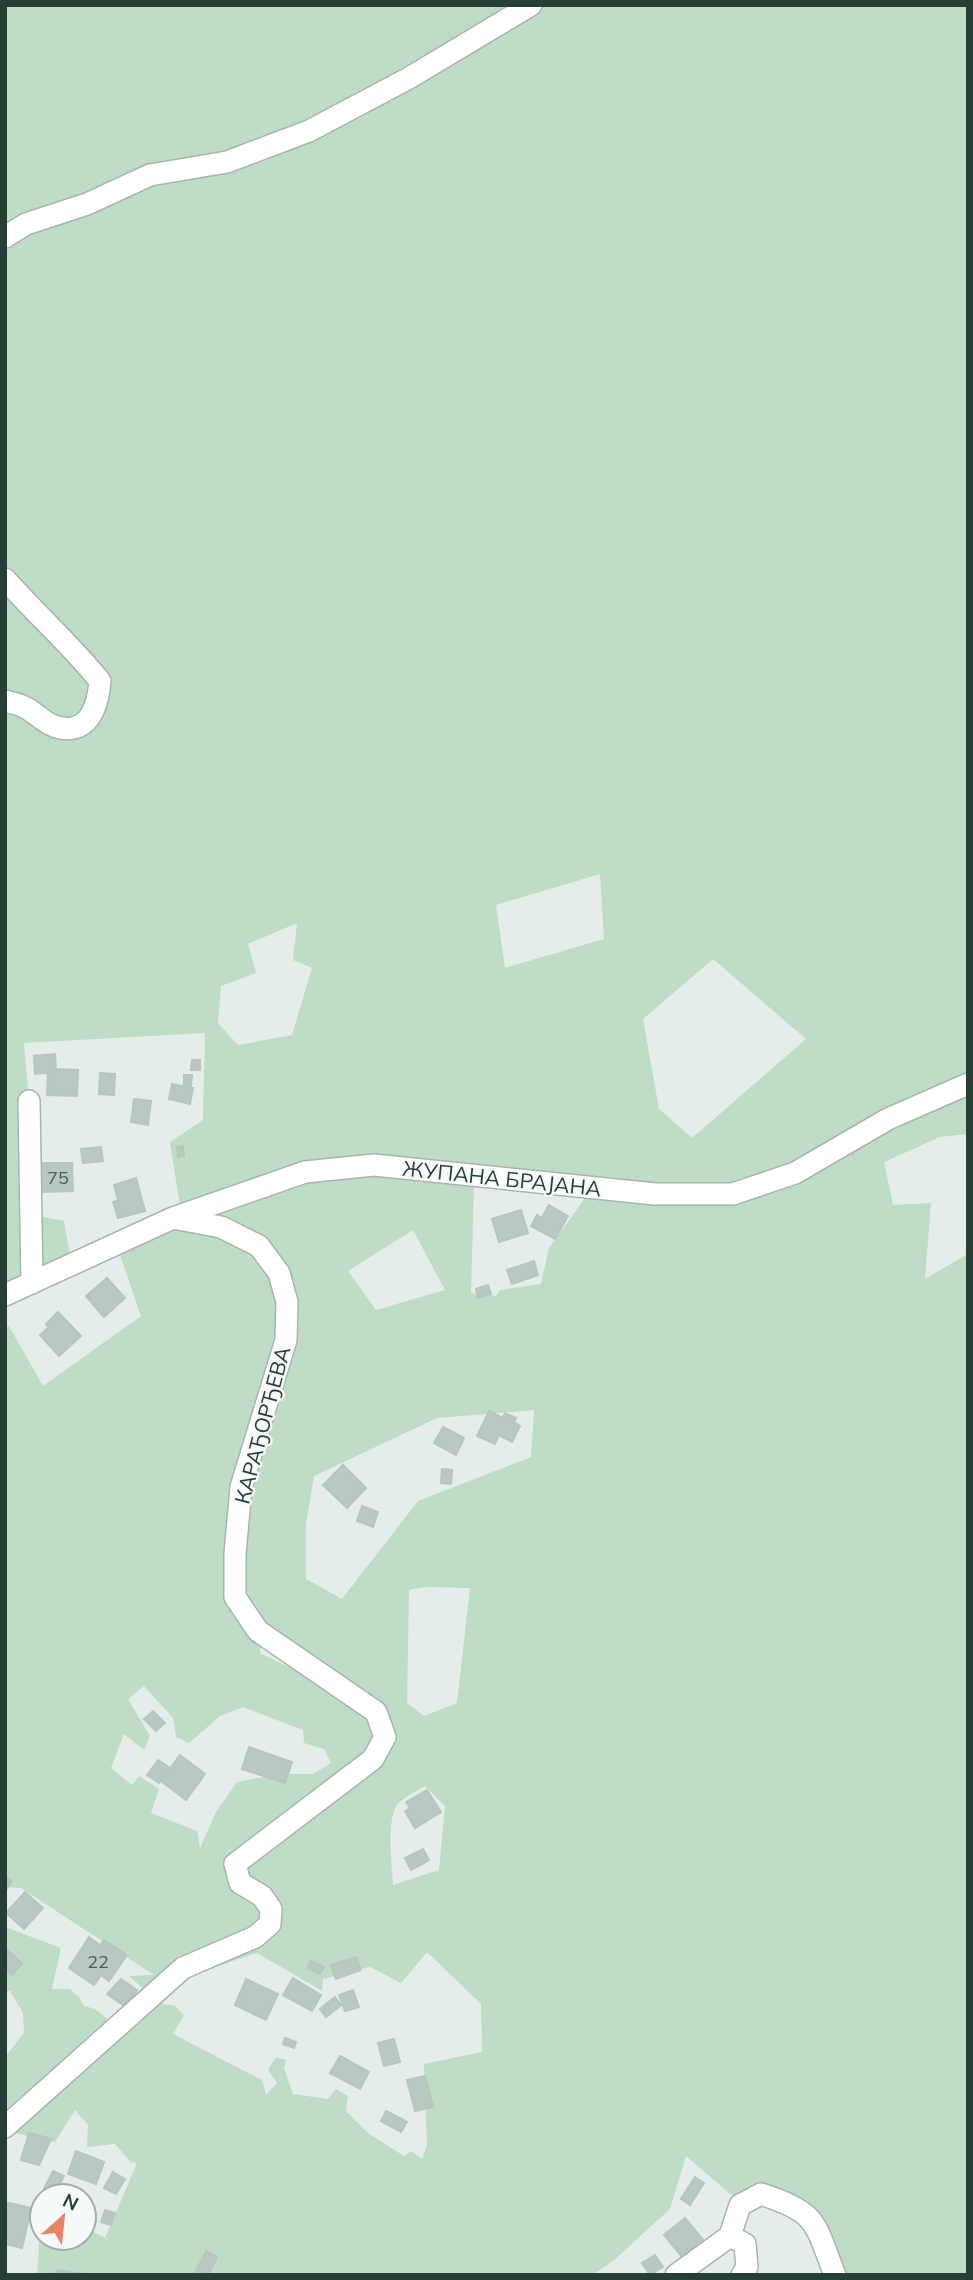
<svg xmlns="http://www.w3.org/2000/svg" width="973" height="2280" font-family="Mulish,sans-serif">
<rect width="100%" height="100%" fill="#e4ede9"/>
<path fill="#bfdcc6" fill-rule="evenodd" d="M 5,5 L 968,5 L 968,1134 L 940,1137 L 884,1162 L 893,1205 L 931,1203 L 925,1279 L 968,1254 L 968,2275 L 825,2275 L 823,2220 L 730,2194 L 686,2156 L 670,2209 L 613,2261 L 592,2275 L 37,2275 L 42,2205 L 42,2238 L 84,2238 L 84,2227 L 105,2238 L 137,2163 L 131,2162 L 115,2144 L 87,2147 L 88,2125 L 75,2110 L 55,2142 L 5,2131 L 5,2057 L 24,2033 L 23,2013 L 10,1991 L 5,1991 L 5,1927 L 61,1948 L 52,1989 L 70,1989 L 80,1998 L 84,2006 L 95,2009 L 126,2034 L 158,2002 L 129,1976 L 154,1975 L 21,1888 L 5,1887 L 5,1328 L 9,1326 L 43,1386 L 141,1316 L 119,1252 L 180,1206 L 170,1142 L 203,1120 L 205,1033 L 24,1043 L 39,1216 L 64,1221 L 70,1255 L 5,1301 ZM 600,874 L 604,939 L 505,968 L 496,905 ZM 297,923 L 293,960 L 312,968 L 292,1035 L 238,1045 L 218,1023 L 221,986 L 256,973 L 248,944 ZM 713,959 L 806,1039 L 692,1138 L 659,1109 L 643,1019 ZM 474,1184 L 585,1198 L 549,1248 L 541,1284 L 500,1290 L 496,1296 L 471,1293 ZM 413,1230 L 445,1290 L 376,1310 L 348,1271 ZM 534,1410 L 531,1457 L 418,1501 L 342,1599 L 306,1579 L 306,1524 L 314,1476 L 437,1418 ZM 424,1587 L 470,1588 L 457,1703 L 424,1716 L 407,1703 L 409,1590 ZM 262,1623 L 340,1675 L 363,1703 L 260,1653 ZM 144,1686 L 173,1718 L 176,1737 L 189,1743 L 220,1716 L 243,1707 L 303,1730 L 304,1743 L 324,1749 L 331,1763 L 313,1774 L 278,1774 L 237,1782 L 216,1812 L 200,1848 L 197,1831 L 151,1813 L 159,1789 L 139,1776 L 132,1785 L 111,1768 L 124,1734 L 144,1750 L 150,1736 L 128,1699 ZM 425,1786 L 445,1806 L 439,1870 L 393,1885 C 392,1866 386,1822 397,1805 C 402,1798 417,1791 425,1786 ZM 427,1952 L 481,2004 L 482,2052 L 424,2064 L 427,2145 L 422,2159 L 411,2151 L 404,2156 L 368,2133 L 346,2111 L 348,2096 L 336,2089 L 328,2099 L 293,2094 L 284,2068 L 286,2060 L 276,2057 L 268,2070 L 277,2083 L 266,2095 L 262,2080 L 173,2034 L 184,2015 L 175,2006 L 160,2003 L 184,1977 L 257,1953 L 322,1991 L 323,1979 L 370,1967 L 401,1983 Z"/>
<path fill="#bac8c2" stroke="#b7c6c0" stroke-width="2" d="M 55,1054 L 56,1072 L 35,1074 L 34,1056 Z
M 192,1060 L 200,1060 L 200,1070 L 191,1070 Z
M 56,1069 L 78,1070 L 77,1096 L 47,1095 L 48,1073 L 56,1072 Z
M 100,1073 L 115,1074 L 114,1095 L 99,1094 Z
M 184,1075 L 192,1075 L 191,1086 L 184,1085 Z
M 172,1084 L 193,1088 L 190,1104 L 169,1099 Z
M 134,1099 L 151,1101 L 148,1125 L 131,1122 Z
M 183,1146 L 184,1156 L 178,1157 L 177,1147 Z
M 101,1147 L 103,1161 L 83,1163 L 81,1149 Z
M 42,1163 L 72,1163 L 73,1191 L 43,1192 Z
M 136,1178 L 145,1211 L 118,1218 L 113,1202 L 118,1200 L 114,1185 Z
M 549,1205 L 568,1216 L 555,1239 L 531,1226 L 537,1215 L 542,1218 Z
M 521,1210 L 528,1233 L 499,1242 L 492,1219 Z
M 534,1261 L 538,1275 L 512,1284 L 507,1270 Z
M 107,1278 L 125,1298 L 104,1317 L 86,1296 Z
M 488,1285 L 491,1294 L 478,1298 L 476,1289 Z
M 58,1312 L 81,1336 L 59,1356 L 40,1335 L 49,1327 L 46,1324 Z
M 489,1411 L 503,1418 L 505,1413 L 516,1418 L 514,1422 L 520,1426 L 512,1442 L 499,1435 L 495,1444 L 477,1436 Z
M 443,1427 L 464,1438 L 456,1455 L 434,1443 Z
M 343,1465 L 366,1488 L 347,1508 L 323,1485 Z
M 442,1469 L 452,1470 L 451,1484 L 441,1483 Z
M 362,1506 L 378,1512 L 373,1527 L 357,1521 Z
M 153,1711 L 165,1723 L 156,1731 L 144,1719 Z
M 249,1747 L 292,1762 L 285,1783 L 242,1769 Z
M 180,1755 L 205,1774 L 186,1800 L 161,1781 Z
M 158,1760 L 170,1768 L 159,1783 L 147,1775 Z
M 427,1790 L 441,1812 L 415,1828 L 405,1811 L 410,1808 L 406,1802 Z
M 423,1849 L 429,1860 L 411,1870 L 405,1858 Z
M 5,1876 L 12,1881 L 5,1891 Z
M 25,1892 L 43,1908 L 24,1929 L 6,1913 Z
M 89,1937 L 100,1945 L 104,1940 L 127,1955 L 109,1981 L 101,1975 L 94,1985 L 69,1968 Z
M 6,1949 L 22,1963 L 12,1975 L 5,1970 Z
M 356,1957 L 361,1970 L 336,1979 L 331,1965 Z
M 311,1961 L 324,1967 L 320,1974 L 307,1968 Z
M 293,1978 L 321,1995 L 312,2011 L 283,1995 Z
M 121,1979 L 137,1990 L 126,2007 L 107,1994 Z
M 246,1979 L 278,1994 L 266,2020 L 235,2005 Z
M 353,1990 L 359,2007 L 345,2011 L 339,1995 Z
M 335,1997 L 341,2005 L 326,2017 L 320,2009 Z
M 285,2038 L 296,2042 L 294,2048 L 283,2044 Z
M 394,2039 L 400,2062 L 384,2066 L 378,2043 Z
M 340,2056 L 369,2072 L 360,2089 L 330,2073 Z
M 425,2076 L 433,2107 L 415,2111 L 407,2080 Z
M 386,2111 L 407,2122 L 401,2132 L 381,2121 Z
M 29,2133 L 51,2139 L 39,2165 L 21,2160 Z
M 76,2151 L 104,2162 L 96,2184 L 68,2174 Z
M 53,2171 L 64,2176 L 55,2194 L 44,2189 Z
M 113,2172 L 125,2179 L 116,2194 L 104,2188 Z
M 695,2177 L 704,2183 L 690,2205 L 681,2199 Z
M 5,2202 L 31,2208 L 22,2248 L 5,2244 Z
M 105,2210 L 115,2213 L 111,2225 L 101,2222 Z
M 685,2218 L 704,2241 L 683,2258 L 664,2235 Z
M 206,2251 L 217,2257 L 208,2275 L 194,2275 Z
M 655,2255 L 663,2267 L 650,2275 L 642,2263 Z
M 57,2270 L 84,2274 L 84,2275 L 56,2275 Z"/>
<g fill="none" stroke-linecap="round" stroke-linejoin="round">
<g stroke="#a7b5b0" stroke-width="24">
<path id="minor" d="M 5,237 L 26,224 L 87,204 L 150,175 L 227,162 L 309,131 L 409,78 L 531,5
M 5,579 C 36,614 71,645 100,681 C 98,707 88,738 54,726 C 44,723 36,713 26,708 C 20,704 12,703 5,701
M 29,1101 L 32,1283
M 5,1295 L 173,1218 L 305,1172 L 374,1165 L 655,1194 L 733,1194 L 795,1173 L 888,1119 L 968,1084
M 5,2127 L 183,1968 L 255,1937 L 270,1924 L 271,1909 L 262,1896 L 240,1883 L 235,1864 L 373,1759 L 385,1737 L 376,1712 L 258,1631 L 235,1597 L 235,1554 L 241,1487 L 286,1340 L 287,1302 L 279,1273 L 259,1246 L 221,1227 L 173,1218
M 730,2236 L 740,2205 L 761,2194 C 819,2213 814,2222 835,2275
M 730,2236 L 745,2244 L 747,2267 L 742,2275
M 676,2275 L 730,2236"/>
</g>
<use href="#minor" stroke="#fff" stroke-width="21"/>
</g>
<g text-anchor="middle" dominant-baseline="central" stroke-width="5" stroke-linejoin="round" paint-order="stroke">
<g font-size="18" fill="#4a6059">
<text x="58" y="1177">75</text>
<text x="98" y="1961">22</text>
</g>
<g font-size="21" fill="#253e36" stroke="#f5f9f7">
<text transform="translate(502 1178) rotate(6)">ЖУПАНА БРАЈАНА</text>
<text transform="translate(262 1425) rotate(-75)">КАРАЂОРЂЕВА</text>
</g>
</g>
<rect width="973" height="2280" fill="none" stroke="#253e36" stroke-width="14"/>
<g transform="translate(63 2217) rotate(27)"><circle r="33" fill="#f5f9f7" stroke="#a2aeaa" stroke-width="2"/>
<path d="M0-5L12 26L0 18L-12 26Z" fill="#e98366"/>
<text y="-10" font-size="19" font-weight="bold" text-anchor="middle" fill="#253e36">N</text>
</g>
</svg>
